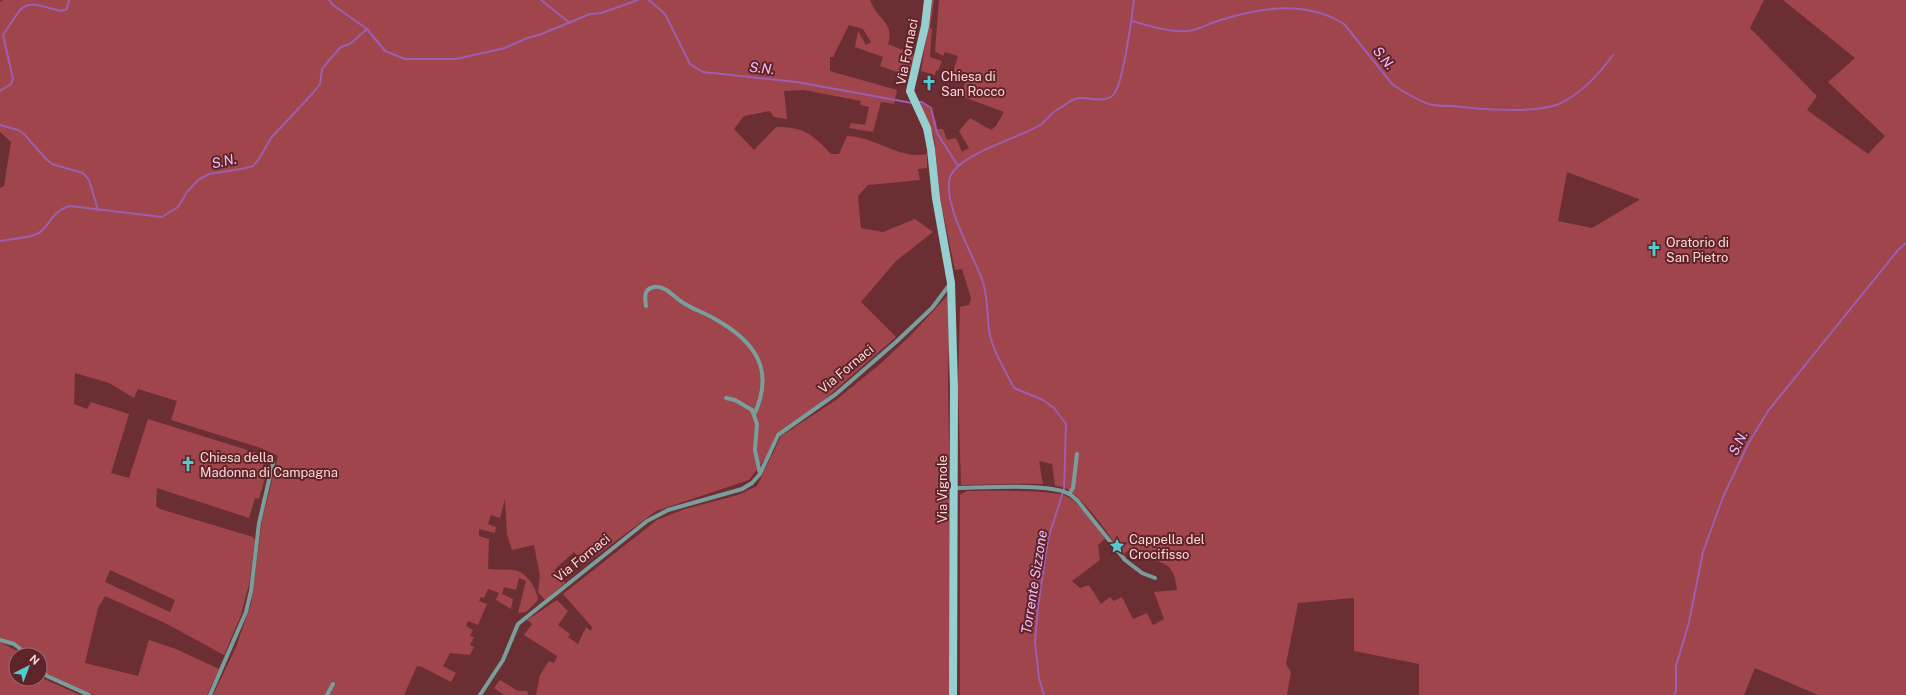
<svg xmlns="http://www.w3.org/2000/svg" width="1906" height="695" font-family="'Public Sans',sans-serif">
<rect width="100%" height="100%" fill="#6b2f33"/>
<path fill="#9f454b" fill-rule="evenodd" d="M 3,0 L 870,0 C 877,20 895,22 888,44 L 915,55 L 908,76 L 880,66 L 883,57 L 855,47 L 858,31 L 866,45 L 871,42 L 863,29 L 849,25 L 833,57 L 830,57 L 830,71 L 897,90 L 894,104 L 881,102 L 873,132 L 849,128 L 851,123 L 865,125 L 869,107 L 860,105 L 861,101 L 804,90 L 784,91 L 787,119 L 774,117 L 770,111 L 744,116 L 734,129 L 754,150 L 776,127 C 805,127 812,134 831,154 L 839,154 L 847,136 C 876,137 900,160 927,154 L 927,168 L 918,169 L 920,180 L 868,185 L 858,196 L 861,228 L 883,232 L 915,219 L 933,232 L 896,261 L 861,302 L 896,337 L 818,405 L 776,434 L 765,459 L 749,480 L 656,511 L 585,564 L 574,552 L 554,570 L 565,583 L 545,600 L 538,592 L 540,576 L 534,545 L 512,550 L 507,535 L 505,499 L 500,518 L 491,515 L 488,524 L 496,527 L 495,533 L 479,529 L 479,536 L 489,539 L 488,569 C 496,570 505,569 513,570 C 526,571 537,588 538,600 L 526,612 L 518,613 L 526,581 L 519,578 L 516,590 L 504,587 L 502,594 L 513,599 L 511,609 L 496,600 L 499,593 L 488,589 L 484,598 L 481,597 L 479,601 L 487,604 L 478,625 L 468,621 L 466,626 L 473,630 L 470,636 L 474,637 L 470,645 L 474,647 L 470,655 L 450,653 L 443,666 L 456,673 L 451,682 L 422,667 L 417,666 L 404,695 L 213,695 L 236,647 L 251,604 L 262,520 L 278,456 L 261,448 L 171,420 L 177,401 L 138,389 L 134,398 L 109,383 L 75,373 L 74,404 L 87,409 L 91,402 L 129,414 L 111,473 L 129,478 L 148,419 L 266,456 L 260,476 L 265,478 L 259,499 L 255,498 L 249,518 L 157,488 L 156,506 L 160,509 L 253,537 L 255,540 L 249,584 L 241,615 L 224,655 L 165,623 L 105,596 L 98,608 L 85,663 L 138,676 L 149,640 L 176,649 L 219,669 L 207,695 L 94,695 L 65,684 L 47,674 L 40,666 L 40,655 L 30,655 L 13,643 L 0,638 L 0,188 L 4,186 L 11,142 L 0,132 L 0,2 ZM 110,570 L 175,600 L 170,612 L 105,582 Z
M 932,0 L 934,0 L 930,28 L 932,29 L 930,57 L 942,61 L 938,71 L 936,70 L 935,75 L 921,71 Z
M 939,0 L 1764,0 L 1750,28 L 1817,96 L 1807,110 L 1868,154 L 1885,136 L 1828,82 L 1855,58 L 1783,0 L 1906,0 L 1906,695 L 1818,695 L 1755,668 L 1744,695 L 1419,695 L 1419,664 L 1354,651 L 1354,598 L 1298,603 L 1286,664 L 1291,672 L 1287,695 L 960,695 L 960,495 L 967,491 C 985,491 1056,489 1068,497 C 1084,507 1095,524 1105,539 L 1098,545 L 1100,560 L 1072,581 L 1080,588 L 1089,585 L 1101,604 L 1110,597 L 1114,601 L 1122,597 L 1133,619 L 1147,613 L 1153,625 L 1164,619 L 1154,592 L 1177,590 C 1174,571 1173,566 1154,560 L 1154,556 L 1148,555 L 1147,560 L 1128,551 L 1122,555 C 1111,536 1085,500 1067,489 C 1064,487 1059,486 1055,486 L 1052,464 L 1039,461 L 1043,484 C 1015,483 988,485 961,485 L 958,385 L 960,307 L 969,305 L 971,298 L 962,269 L 955,270 L 940,198 L 934,137 L 920,103 L 926,104 C 933,113 936,118 937,129 L 943,129 L 947,140 L 956,138 L 962,152 L 969,148 L 959,131 L 970,118 L 991,130 L 996,126 L 1004,112 L 961,96 L 965,83 L 954,80 L 952,75 L 958,56 L 945,52 L 943,56 L 935,51 ZM 1567,172 L 1639,199 L 1639,200 L 1592,228 L 1558,221 Z
M 949,294 L 950,301 L 948,375 L 953,695 L 536,695 L 540,675 L 549,661 L 554,663 L 557,656 L 524,635 L 532,624 L 527,620 L 557,600 L 568,611 L 558,625 L 570,634 L 568,637 L 578,644 L 586,627 L 591,631 L 592,627 L 563,594 L 657,520 L 685,509 L 738,495 L 757,486 L 781,436 L 836,400 L 879,365 L 910,336 Z
M 0,642 L 25,655 L 16,655 L 16,679 L 40,679 L 40,674 L 44,679 L 80,695 L 0,695 Z
M 500,680 L 518,691 L 527,691 L 528,695 L 504,695 L 494,688 Z"/>
<g fill="none" stroke-linecap="round" stroke-linejoin="round">
<path stroke="#9d5eaf" stroke-width="2" d="M 329,0 L 333,5 L 367,29 L 385,51 L 405,59 L 456,59 L 505,48 L 527,38 L 539,35 L 590,14 L 601,13 L 638,0
M 541,0 L 570,23
M 649,0 L 665,14 L 690,64 L 703,72 L 797,82 L 912,103
M 1132,21 C 1150,26 1171,33 1189,31 C 1200,29 1210,23 1221,20 C 1261,7 1307,0 1344,24 L 1393,85 C 1404,92 1416,99 1428,104 C 1435,106 1444,106 1452,106 C 1478,109 1535,114 1559,104 C 1582,93 1598,75 1613,55
M 0,91 L 11,84 L 13,79 L 3,35 C 26,1 20,0 61,11 L 67,9 L 69,0
M 919,102 L 922,102 L 931,108 L 937,133 L 958,166
M 0,125 L 18,130 L 24,134 L 46,159 L 52,164 L 83,173 L 89,180 L 98,210
M 0,241 C 10,239 29,238 37,234 C 50,228 49,212 70,206 L 162,217 L 178,207 L 187,192 L 198,180 L 209,174 L 241,169 L 253,166 L 259,159 L 271,138 L 312,94 L 320,84 L 322,69 L 331,58 L 341,47 L 350,44 L 367,29
M 1044,695 L 1039,678 L 1035,642 L 1038,607 L 1048,539 L 1064,489 L 1066,424 L 1054,408 L 1043,400 L 1014,388 C 1005,370 992,350 989,330 C 987,313 988,296 982,279 C 973,255 942,202 950,177 C 958,154 1020,138 1040,125 C 1047,120 1051,113 1058,109 C 1064,106 1073,98 1079,98 C 1090,97 1106,104 1114,94 C 1123,83 1132,17 1134,0
M 1674,695 L 1676,691 L 1676,666 L 1689,622 L 1703,552 L 1723,497 L 1748,444 L 1768,411 L 1898,250 L 1906,243"/>
<path stroke="#7a9d9e" stroke-width="4" d="M 646,306 C 645,298 643,289 654,287 C 666,285 675,299 685,304 C 695,310 705,313 715,319 C 756,342 775,370 754,415
M 726,398 L 735,400 L 752,410 L 757,424 L 755,450 L 760,474
M 954,488 C 978,488 1048,483 1067,493 C 1071,494 1074,498 1077,500 L 1125,560 L 1142,573 L 1155,578
M 1069,494 L 1073,488 L 1077,454
M 0,640 L 14,644 L 28,655
M 40,668 L 47,676 L 89,695
M 210,695 L 246,612 L 251,591 L 259,523 L 273,463
M 327,695 L 333,684
M 480,695 L 503,660 L 518,624 L 647,521 L 668,510 L 742,489 L 752,483 L 760,474 L 778,435 L 836,394 L 896,342 L 932,308 L 950,284"/>
<path stroke="#96cfd0" stroke-width="8" d="M 928,0 L 925,26 L 910,91 L 927,128 L 931,149 L 936,198 L 951,283 L 954,388 L 953,695"/>
</g>
<defs>
<g id="church-bare" transform="scale(1.2)"><path d="M-1.2-6h2.4v3.5h3.3v2.4h-3.3V6h-2.4V-.1h-3.3v-2.4h3.3Z" fill="#51ccd1" stroke="#5f2429" stroke-width="2.5" paint-order="stroke"/></g>
<g id="sight-bare" transform="scale(1.2)"><path d="M0-6L1.8-2.2L6-1.7L2.9 1.2L3.7 5.4L0 3.3L-3.7 5.4L-2.9 1.2L-6-1.7L-1.8-2.2Z" fill="#51ccd1" stroke="#5f2429" stroke-width="2.5" paint-order="stroke"/></g>
</defs>
<g fill-rule="evenodd">
<use href="#church-bare" x="929" y="83"/>
<use href="#church-bare" x="1654" y="249"/>
<use href="#church-bare" x="188" y="464"/>
<use href="#sight-bare" x="1117" y="546"/>
</g>
<g text-anchor="middle" dominant-baseline="central" stroke-width="4" stroke-linejoin="round" paint-order="stroke">
<g font-size="13" fill="#fed7d7" stroke="#5f2429">
<text transform="translate(907 52) rotate(-79)">Via Fornaci</text>
<text transform="translate(846 369) rotate(-40)">Via Fornaci</text>
<text transform="translate(942 489) rotate(-90)">Via Vignole</text>
<text transform="translate(582 558) rotate(-39)">Via Fornaci</text>
</g>
<g font-size="13" fill="#fed7d7" stroke="#5f2429" text-anchor="start">
<text x="941" y="76">Chiesa di<tspan x="941" dy="15">San Rocco</tspan></text>
<text x="1666" y="242">Oratorio di<tspan x="1666" dy="15">San Pietro</tspan></text>
<text x="200" y="457">Chiesa della<tspan x="200" dy="15">Madonna di Campagna</tspan></text>
<text x="1129" y="539">Cappella del<tspan x="1129" dy="15">Crocifisso</tspan></text>
</g>
<g font-size="14" font-style="italic" fill="#efbffe" stroke="#5f2429">
<text transform="translate(1384 58) rotate(51)">S.N.</text>
<text transform="translate(762 68) rotate(6)">S.N.</text>
<text transform="translate(224 161) rotate(-12)">S.N.</text>
<text transform="translate(1738 443) rotate(-63)">S.N.</text>
<text transform="translate(1034 582) rotate(-81)">Torrente Sizzone</text>
</g>
</g>
<g transform="translate(28 667) rotate(42)"><circle r="19" fill="#5f2429" stroke="#9f6c6f"/>
<path d="M0-3L7 15L0 10L-7 15Z" fill="#51ccd1"/>
<text y="-6" font-size="11" font-weight="bold" text-anchor="middle" fill="#fed7d7">N</text>
</g>
</svg>
